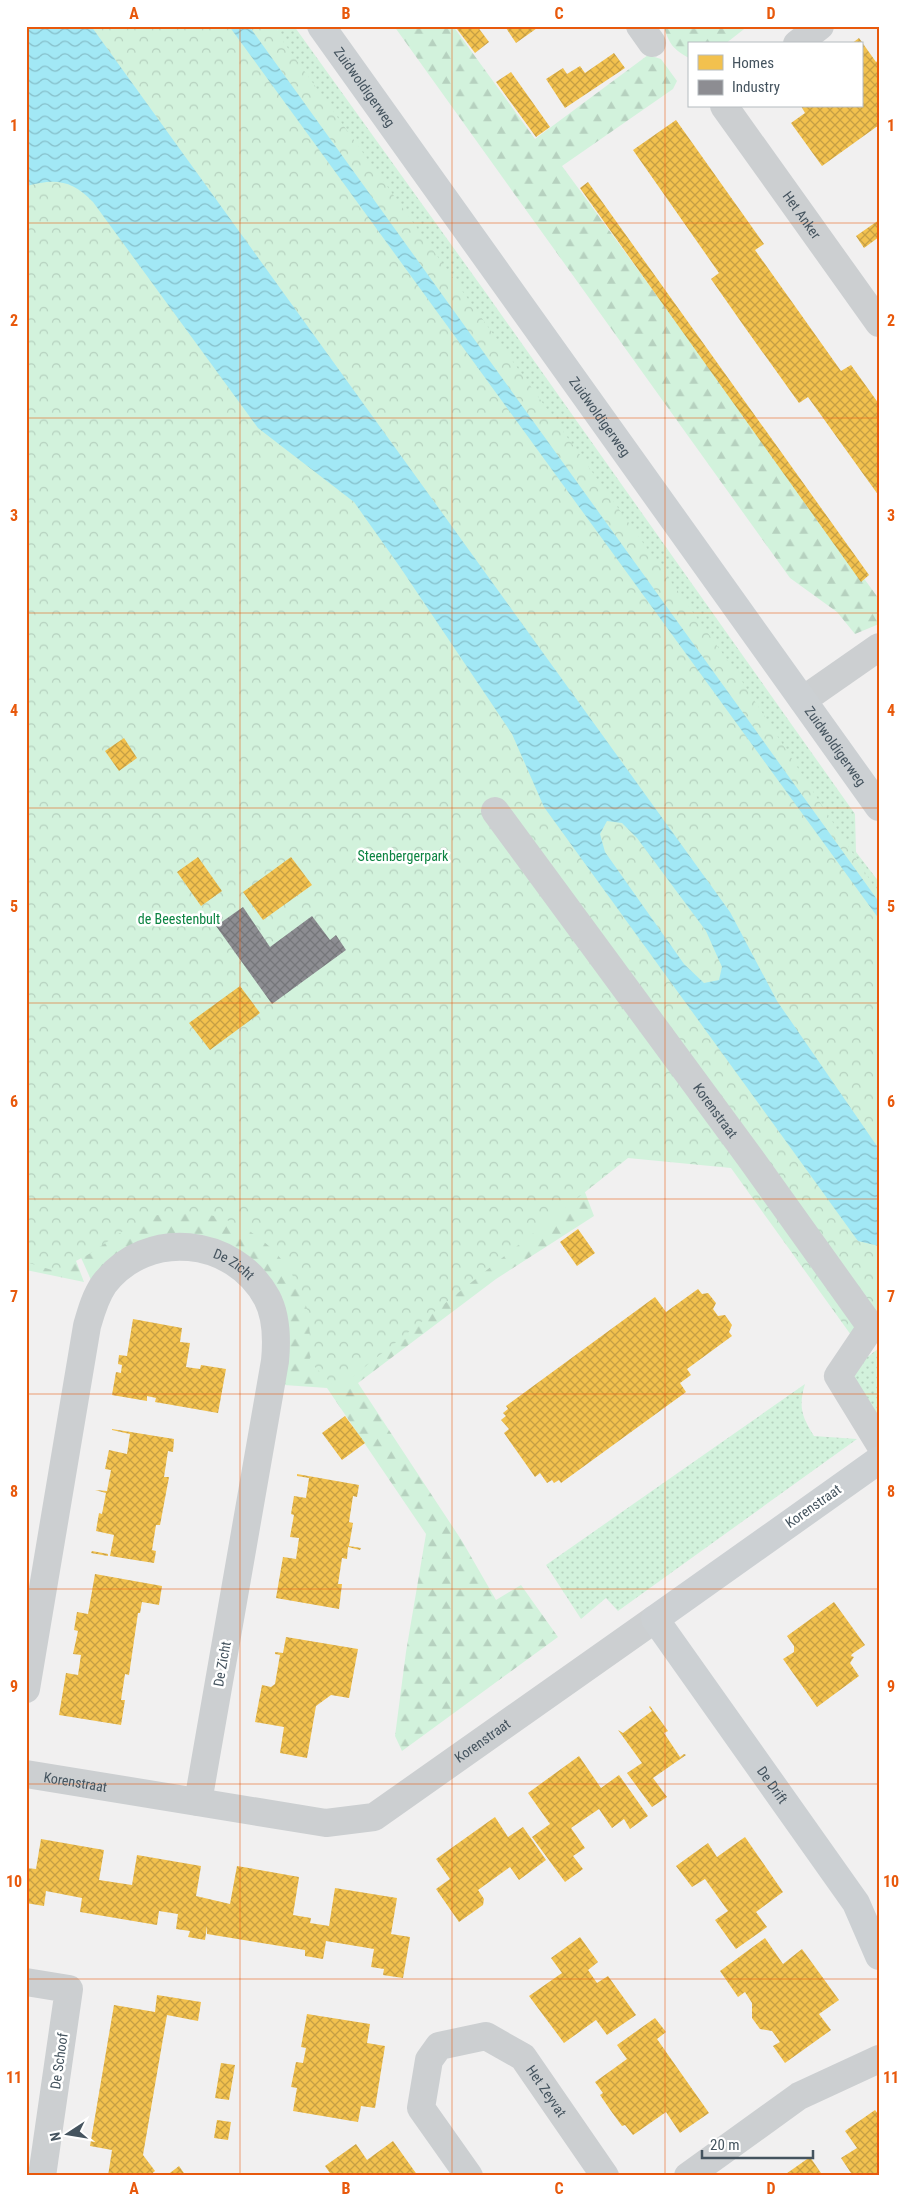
<svg xmlns="http://www.w3.org/2000/svg" width="905" height="2202" font-family="'Roboto Condensed',sans-serif">
<defs>
<pattern id="grass-dots" width="8" height="8" patternUnits="userSpaceOnUse" patternTransform="scale(1.25)"><rect width="8" height="8" fill="#d2f2dc"/><path d="M2 2h.1M6 6h.1" fill="none" stroke="#b6d1bf" stroke-width="1.8" stroke-linecap="round"/></pattern>
<pattern id="forest-firs" width="22" height="20" patternUnits="userSpaceOnUse" patternTransform="scale(1.25)"><rect width="22" height="20" fill="#d2f2dc"/><path d="M5 1l3.5 6h-7zM16 11l3.5 6h-7z" fill="#b6d1bf"/></pattern>
<pattern id="park-crowns" width="20" height="18" patternUnits="userSpaceOnUse" patternTransform="scale(1.25)"><rect width="20" height="18" fill="#d2f2dc"/><path d="M2 6a3 3 0 1 1 6 0M12 15a3 3 0 1 1 6 0" fill="none" stroke="#b6d1bf"/></pattern>
<pattern id="water-waves" width="16" height="10" patternUnits="userSpaceOnUse" patternTransform="scale(1.25)"><rect width="16" height="10" fill="#a2e8f5"/><path d="M0 5q4-4 8 0t8 0" fill="none" stroke="#86bfca"/></pattern>
<pattern id="homes-cross-hatch" width="8" height="8" patternUnits="userSpaceOnUse" patternTransform="scale(1.25)"><rect width="8" height="8" fill="#f2c14e"/><path d="M0 0l8 8M0 8l8-8" fill="none" stroke="#c69f44"/></pattern>
<pattern id="industry-cross-hatch" width="8" height="8" patternUnits="userSpaceOnUse" patternTransform="scale(1.25)"><rect width="8" height="8" fill="#8d8d92"/><path d="M0 0l8 8M0 8l8-8" fill="none" stroke="#75767a"/></pattern>
</defs>
<rect width="100%" height="100%" fill="#f1f0f0"/>
<path fill="url(#grass-dots)" d="M 189,26 L 294,26 L 486,293 L 855,814 L 856,852 L 879,882 L 879,980 Z
M 879,1348 L 879,1417 L 854,1390 L 852,1369 Z
M 805,1384 C 798,1407 802,1417 814,1436 L 857,1439 L 618,1611 L 606,1598 L 581,1619 L 546,1565 Z"/>
<path fill="url(#forest-firs)" d="M 394,26 L 453,26 L 535,139 L 648,55 L 661,59 L 677,81 L 673,89 L 562,166 L 879,599 L 879,624 L 855,634 L 837,612 L 790,578 Z
M 664,26 L 748,26 L 725,44 L 689,44 L 689,58 C 674,50 668,43 664,26 Z
M 575,1166 L 594,1216 L 496,1279 L 358,1383 L 462,1541 L 496,1600 L 521,1585 L 558,1637 L 402,1751 L 395,1736 L 406,1652 L 426,1534 L 327,1388 L 284,1385 L 288,1340 L 218,1241 L 92,1282 L 78,1251 L 109,1214 Z
M 26,1234 L 73,1253 L 84,1282 L 26,1270 Z"/>
<path fill="url(#park-crowns)" d="M 26,26 L 272,26 L 738,675 L 879,894 L 879,1342 L 851,1335 L 731,1168 L 628,1158 L 337,1389 L 310,1362 C 309,1345 311,1324 307,1309 C 289,1244 226,1201 158,1215 C 134,1220 110,1241 89,1254 C 78,1260 66,1266 55,1271 L 26,1262 Z"/>
<path fill="url(#water-waves)" fill-rule="evenodd" d="M 26,26 L 91,26 L 730,912 L 777,1001 L 879,1149 L 879,1246 L 858,1241 L 544,807 L 512,734 L 400,567 L 354,502 L 258,428 L 93,202 C 72,180 56,178 26,186 ZM 607,821 L 622,823 L 637,838 L 706,931 L 722,967 L 719,980 L 704,983 L 684,964 L 605,852 L 600,834 Z
M 229,26 L 249,26 L 879,902 L 879,919 Z"/>
<path fill="url(#homes-cross-hatch)" d="M 460,26 L 477,26 L 489,42 L 475,53 L 457,29 Z
M 509,26 L 540,26 L 516,43 L 506,28 Z
M 859,38 L 876,62 L 879,60 L 879,125 L 822,166 L 791,123 L 805,113 L 801,106 L 861,106 L 861,44 L 851,44 Z
M 614,53 L 625,68 L 565,108 L 546,79 L 563,68 L 567,74 L 580,66 L 585,73 Z
M 511,72 L 550,127 L 536,137 L 496,82 Z
M 676,120 L 764,244 L 755,250 L 841,371 L 851,365 L 879,404 L 879,496 L 808,397 L 799,403 L 746,329 L 711,279 L 719,273 L 633,150 Z
M 588,182 L 869,575 L 861,582 L 580,188 Z
M 879,220 L 879,237 L 864,248 L 856,236 Z
M 124,738 L 137,758 L 119,771 L 105,751 Z
M 198,857 L 222,891 L 201,906 L 177,872 Z
M 291,857 L 312,885 L 263,920 L 243,892 Z
M 240,986 L 260,1013 L 210,1050 L 189,1023 Z
M 578,1229 L 595,1253 L 577,1266 L 560,1242 Z
M 698,1289 L 702,1294 L 708,1293 L 716,1303 L 713,1309 L 718,1316 L 725,1315 L 732,1325 L 729,1332 L 732,1336 L 687,1369 L 691,1375 L 680,1383 L 686,1392 L 561,1483 L 559,1480 L 554,1483 L 552,1480 L 547,1483 L 540,1473 L 535,1477 L 504,1433 L 509,1429 L 501,1420 L 506,1416 L 503,1413 L 508,1409 L 506,1406 L 655,1297 L 666,1312 Z
M 133,1319 L 182,1328 L 180,1342 L 190,1343 L 186,1367 L 200,1369 L 201,1365 L 226,1369 L 218,1413 L 155,1402 L 156,1398 L 147,1396 L 147,1401 L 112,1395 L 116,1372 L 121,1373 L 122,1365 L 118,1364 L 119,1355 L 127,1356 Z
M 345,1416 L 365,1443 L 342,1460 L 322,1433 Z
M 112,1429 L 174,1439 L 173,1452 L 168,1451 L 164,1477 L 169,1477 L 160,1525 L 156,1525 L 152,1550 L 156,1551 L 154,1563 L 110,1556 L 114,1535 L 96,1531 L 99,1513 L 102,1514 L 106,1493 L 95,1490 L 107,1491 L 111,1470 L 105,1469 L 109,1450 L 127,1454 L 130,1434 L 112,1430 Z
M 297,1474 L 359,1485 L 357,1497 L 353,1496 L 349,1522 L 353,1523 L 349,1546 L 361,1548 L 360,1550 L 348,1547 L 347,1559 L 342,1558 L 338,1584 L 342,1584 L 339,1609 L 276,1598 L 283,1557 L 296,1559 L 299,1538 L 290,1537 L 294,1515 L 291,1514 L 294,1496 L 306,1498 L 309,1478 L 297,1476 Z
M 92,1551 L 108,1554 L 108,1556 L 91,1553 Z
M 95,1574 L 162,1586 L 159,1605 L 142,1602 L 140,1613 L 138,1613 L 129,1675 L 125,1674 L 121,1700 L 125,1700 L 121,1725 L 59,1715 L 66,1673 L 78,1675 L 81,1655 L 73,1654 L 78,1631 L 74,1630 L 77,1612 L 88,1614 Z
M 834,1602 L 865,1645 L 852,1654 L 851,1656 L 854,1657 L 850,1663 L 859,1676 L 817,1707 L 783,1659 L 794,1652 L 794,1646 L 787,1636 Z
M 286,1637 L 358,1649 L 349,1698 L 331,1695 L 316,1706 L 307,1758 L 280,1753 L 284,1727 L 255,1722 L 262,1685 L 271,1687 L 275,1684 L 280,1655 L 275,1654 L 275,1652 L 283,1653 Z
M 650,1706 L 668,1731 L 664,1733 L 680,1757 L 684,1754 L 686,1755 L 653,1778 L 667,1797 L 652,1807 L 627,1773 L 642,1763 L 618,1730 L 623,1733 L 652,1711 L 649,1707 Z
M 579,1756 L 601,1788 L 619,1775 L 648,1816 L 630,1829 L 624,1819 L 612,1828 L 599,1809 L 571,1828 L 585,1848 L 573,1856 L 583,1869 L 565,1882 L 532,1837 L 550,1824 L 528,1793 Z
M 495,1817 L 508,1837 L 523,1827 L 546,1860 L 519,1880 L 510,1867 L 478,1890 L 484,1899 L 483,1905 L 459,1922 L 436,1889 L 450,1879 L 436,1859 Z
M 745,1837 L 783,1892 L 756,1912 L 767,1927 L 736,1949 L 715,1920 L 728,1911 L 705,1879 L 692,1887 L 676,1866 L 708,1843 L 717,1857 Z
M 41,1839 L 104,1850 L 99,1880 L 132,1885 L 137,1855 L 201,1866 L 196,1896 L 230,1904 L 237,1866 L 299,1877 L 293,1915 L 311,1918 L 310,1923 L 329,1926 L 335,1888 L 397,1898 L 391,1934 L 410,1937 L 403,1978 L 383,1975 L 384,1969 L 371,1967 L 374,1949 L 326,1941 L 323,1959 L 305,1956 L 305,1950 L 207,1934 L 207,1926 L 205,1940 L 188,1937 L 190,1931 L 176,1929 L 178,1914 L 159,1911 L 157,1925 L 80,1912 L 82,1898 L 46,1891 L 44,1906 L 26,1903 L 26,1868 L 36,1869 Z
M 580,1937 L 598,1962 L 588,1970 L 597,1983 L 608,1976 L 636,2015 L 607,2035 L 596,2020 L 564,2043 L 529,1996 L 562,1973 L 551,1958 Z
M 765,1938 L 783,1964 L 802,1949 L 839,2000 L 819,2014 L 831,2030 L 785,2063 L 773,2046 L 780,2042 L 772,2031 L 760,2029 L 752,2018 L 752,2003 L 745,1992 L 738,1997 L 720,1971 Z
M 157,1995 L 201,2002 L 198,2021 L 167,2015 L 143,2155 L 155,2171 L 149,2176 L 108,2176 L 112,2150 L 90,2146 L 114,2005 L 155,2012 Z
M 307,2014 L 370,2024 L 367,2043 L 385,2046 L 375,2108 L 361,2106 L 358,2122 L 293,2111 L 297,2088 L 291,2087 L 296,2062 L 303,2063 L 306,2048 L 301,2047 Z
M 655,2018 L 666,2032 L 657,2039 L 709,2113 L 680,2133 L 666,2112 L 633,2135 L 625,2125 L 622,2126 L 611,2111 L 600,2095 L 603,2093 L 595,2082 L 627,2059 L 617,2045 Z
M 221,2063 L 235,2065 L 229,2100 L 215,2098 Z
M 875,2110 L 879,2115 L 879,2176 L 853,2176 L 841,2158 L 857,2148 L 845,2131 Z
M 217,2120 L 231,2122 L 228,2140 L 214,2138 Z
M 393,2141 L 418,2176 L 332,2176 L 325,2166 L 356,2144 L 367,2160 Z
M 810,2157 L 823,2176 L 783,2176 Z
M 179,2166 L 186,2176 L 166,2176 Z"/>
<path fill="url(#industry-cross-hatch)" d="M 243,907 L 270,947 L 312,916 L 330,940 L 336,935 L 346,950 L 272,1004 L 216,926 Z"/>
<g fill="none" stroke-linecap="round" stroke-linejoin="round">
<g stroke="#cccfd1" stroke-width="28">
<path d="M 640,26 L 652,43"/>
<path d="M 797,44 L 820,26"/>
<path id="s1" d="M 724,106 L 879,323"/>
<path d="M 803,700 L 879,647"/>
<path id="s2" d="M 495,811 L 751,1159 L 871,1327 L 838,1376 L 879,1443"/>
<path id="s3" d="M 26,1689 L 87,1326 C 91,1312 95,1297 104,1284 C 147,1228 234,1237 267,1298 C 277,1317 277,1340 275,1361 L 198,1802"/>
<path id="s4" d="M 26,1774 L 326,1823 L 374,1817 L 655,1619"/>
<path d="M 26,1982 L 69,1989 L 42,2176"/>
<path id="s5" d="M 469,2176 L 421,2108 L 429,2060 L 439,2046 L 486,2036 L 523,2057 L 605,2176"/>
<path d="M 688,2176 L 799,2096 L 879,2059"/>
</g>
<g stroke="#ccd0d3" stroke-width="28">
<path id="s6" d="M 321,26 L 879,807"/>
<path id="s7" d="M 879,1460 L 655,1619 L 856,1903 L 879,1956"/>
</g>
</g>
<path fill="none" stroke="#e8590c" stroke-width="1" stroke-opacity="0.55" d="M 240,26 L 240,2176M 452,26 L 452,2176M 665,26 L 665,2176M 26,223 L 879,223M 26,418 L 879,418M 26,613 L 879,613M 26,808 L 879,808M 26,1003 L 879,1003M 26,1199 L 879,1199M 26,1394 L 879,1394M 26,1589 L 879,1589M 26,1784 L 879,1784M 26,1979 L 879,1979"/>
<g text-anchor="middle" dominant-baseline="central" stroke-width="5" stroke-linejoin="round" paint-order="stroke">
<g font-size="14" fill="#45545f" stroke="#fff">
<text stroke="none"><textPath href="#s6" startOffset="75">Zuidwoldigerweg</textPath></text>
<text stroke="none"><textPath href="#s1" startOffset="134">Het Anker</textPath></text>
<text stroke="none"><textPath href="#s6" startOffset="480">Zuidwoldigerweg</textPath></text>
<text stroke="none"><textPath href="#s6" startOffset="885">Zuidwoldigerweg</textPath></text>
<text stroke="none"><textPath href="#s2" startOffset="372">Korenstraat</textPath></text>
<text stroke="none"><textPath href="#s3" startOffset="559">De Zicht</textPath></text>
<text transform="translate(813 1506) rotate(-35)">Korenstraat</text>
<text transform="translate(222 1664) rotate(-80)">De Zicht</text>
<text stroke="none"><textPath href="#s4" startOffset="485">Korenstraat</textPath></text>
<text stroke="none"><textPath href="#s4" startOffset="50">Korenstraat</textPath></text>
<text stroke="none"><textPath href="#s7" startOffset="478">De Drift</textPath></text>
<text transform="translate(59 2061) rotate(-82)">De Schoof</text>
<text stroke="none"><textPath href="#s5" startOffset="281">Het Zeyvat</textPath></text>
</g>
<g font-size="14" fill="#0c8442" stroke="#fff">
<text x="403" y="856">Steenbergerpark</text>
<text x="179" y="919">de Beestenbult</text>
</g>
</g>
<rect width="905" height="2202" fill="none" stroke="#ffffff" stroke-width="55"/>
<rect x="688" y="42" width="175" height="65" fill="#ffffff" stroke="#b5bbbf"/>
<rect x="698" y="55" width="25" height="15" fill="#f2c14e" stroke="#b5bbbf"/>
<text x="732" y="68" font-size="15" fill="#45545f">Homes</text>
<rect x="698" y="80" width="25" height="15" fill="#8d8d92" stroke="#b5bbbf"/>
<text x="732" y="92" font-size="15" fill="#45545f">Industry</text>
<g transform="translate(68 2134) rotate(258)" stroke="#ffffff" stroke-width="4" paint-order="stroke">
<path d="M0-4L9 19L0 12L-9 19Z" fill="#45545f"/>
<text y="-8" font-size="14" font-weight="bold" text-anchor="middle" fill="#45545f">N</text>
</g>
<path d="M702 2150v8h111v-8" fill="none" stroke="#45545f" stroke-width="2.5"/>
<text x="710" y="2150" font-size="15" fill="#45545f" stroke="#ffffff" stroke-width="4" paint-order="stroke">20 m</text>
<rect x="28" y="28" width="850" height="2146" fill="none" stroke="#e8590c" stroke-width="2"/>
<g font-size="16" text-anchor="middle" font-weight="bold" fill="#e8590c">
<text x="134" y="19">A</text>
<text x="346" y="19">B</text>
<text x="559" y="19">C</text>
<text x="771" y="19">D</text>
<text x="14" y="131">1</text>
<text x="891" y="131">1</text>
<text x="14" y="326">2</text>
<text x="891" y="326">2</text>
<text x="14" y="521">3</text>
<text x="891" y="521">3</text>
<text x="14" y="716">4</text>
<text x="891" y="716">4</text>
<text x="14" y="912">5</text>
<text x="891" y="912">5</text>
<text x="14" y="1107">6</text>
<text x="891" y="1107">6</text>
<text x="14" y="1302">7</text>
<text x="891" y="1302">7</text>
<text x="14" y="1497">8</text>
<text x="891" y="1497">8</text>
<text x="14" y="1692">9</text>
<text x="891" y="1692">9</text>
<text x="14" y="1887">10</text>
<text x="891" y="1887">10</text>
<text x="14" y="2083">11</text>
<text x="891" y="2083">11</text>
<text x="134" y="2194">A</text>
<text x="346" y="2194">B</text>
<text x="559" y="2194">C</text>
<text x="771" y="2194">D</text>
</g>
</svg>
